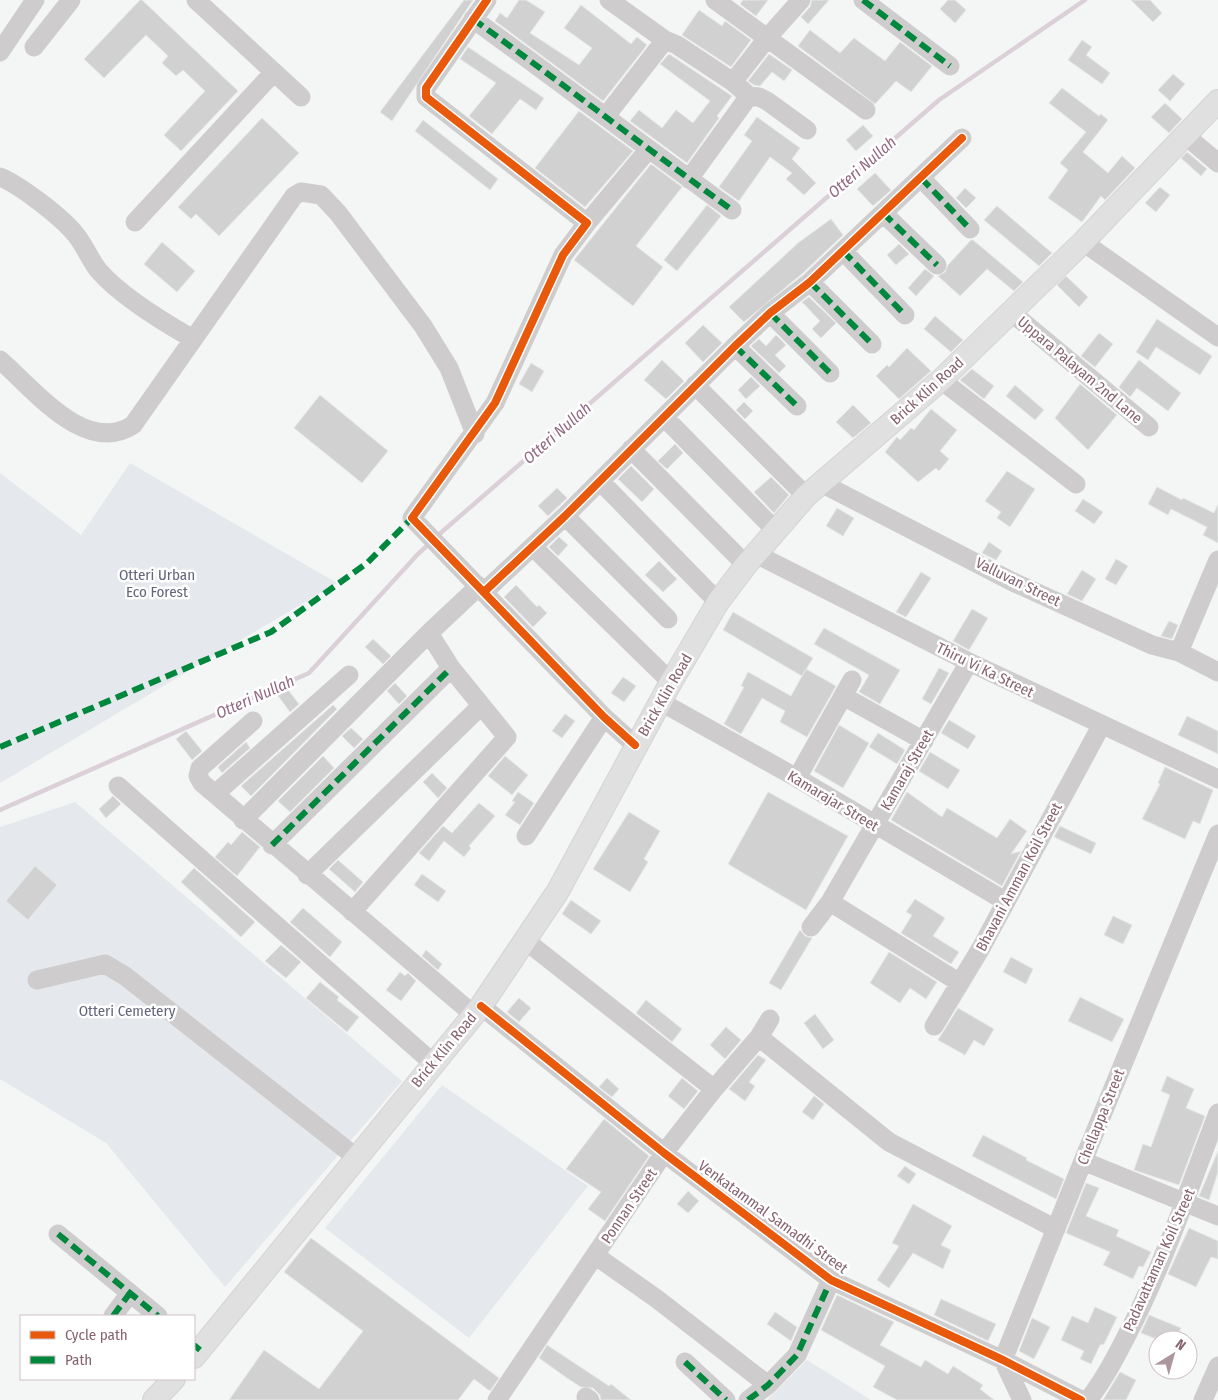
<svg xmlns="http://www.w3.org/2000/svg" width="1218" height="1400" font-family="'Fira Sans Condensed',sans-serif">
<rect width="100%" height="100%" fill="#f4f6f6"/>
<path fill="#e5e8ec" d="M 130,463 L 337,583 L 0,783 L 0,473 L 81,535 Z
M 75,802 L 402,1081 L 225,1287 L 106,1143 L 0,1079 L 0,827 Z
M 442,1085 L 588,1186 L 469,1338 L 325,1228 Z
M 807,1360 L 871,1400 L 767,1400 Z"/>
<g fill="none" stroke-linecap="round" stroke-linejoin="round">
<path stroke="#dbd0d7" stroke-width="4.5" d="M 436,537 L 939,100 L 1085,0
M 0,810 L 309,673 L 418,554 L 430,543"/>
</g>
<path fill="#d2d1d2" stroke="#e4e6e6" d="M 140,0 L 142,0 L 238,91 L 181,151 L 164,135 L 205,91 L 183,70 L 176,76 L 162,63 L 168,56 L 146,35 L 104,78 L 84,59 Z
M 464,0 L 473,0 L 392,121 L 380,112 Z
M 519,0 L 526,0 L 545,12 L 530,33 L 579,65 L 592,48 L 564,28 L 581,5 L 631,44 L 637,37 L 647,45 L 603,101 L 495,21 L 500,13 L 507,18 Z
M 743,0 L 768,0 L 756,16 L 740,4 Z
M 812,0 L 829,0 L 808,24 L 801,17 L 810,7 Z
M 948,0 L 955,0 L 966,10 L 955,23 L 940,9 Z
M 1131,0 L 1150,0 L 1162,13 L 1153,22 Z
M 699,10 L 722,26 L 725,21 L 751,40 L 731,67 L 682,35 Z
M 810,30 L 840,53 L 854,38 L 885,61 L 900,42 L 932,66 L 911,92 L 896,81 L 875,104 L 798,46 Z
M 1082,40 L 1092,47 L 1086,55 L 1110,73 L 1102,84 L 1068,60 Z
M 468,47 L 544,98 L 536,110 L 520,99 L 492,134 L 469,116 L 496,83 L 460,59 Z
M 669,54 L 732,96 L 717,116 L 719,118 L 687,163 L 630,121 L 639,110 L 662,128 L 676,110 L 693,123 L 710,101 L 660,64 Z
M 769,54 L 792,70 L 784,81 L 772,72 L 760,86 L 754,85 L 748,81 Z
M 1173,74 L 1185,84 L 1170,101 L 1158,90 Z
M 1062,88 L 1099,116 L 1101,114 L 1108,120 L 1083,152 L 1108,173 L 1122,156 L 1135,168 L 1105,200 L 1101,196 L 1082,222 L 1048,198 L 1068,170 L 1060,163 L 1086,132 L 1049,103 Z
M 1165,103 L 1182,119 L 1169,133 L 1151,117 Z
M 579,111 L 633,151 L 585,207 L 535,168 Z
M 757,117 L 800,148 L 792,159 L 816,183 L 804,195 L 786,179 L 792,173 L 770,157 L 739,201 L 719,187 L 752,141 L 744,135 Z
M 262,118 L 299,153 L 219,236 L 196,214 L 191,219 L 178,207 Z
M 423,120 L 498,179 L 490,190 L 415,131 Z
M 863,125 L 873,136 L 856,151 L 846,140 Z
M 1187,152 L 1207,169 L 1201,176 L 1181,158 Z
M 651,164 L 682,187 L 636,246 L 663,267 L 633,306 L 574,260 Z
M 875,173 L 891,190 L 873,206 L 857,189 Z
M 1160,187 L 1170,195 L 1156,212 L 1145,203 Z
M 965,188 L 976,198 L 966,208 L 956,198 Z
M 707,205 L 721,216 L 677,271 L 664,260 Z
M 997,206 L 1052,253 L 1039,266 L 984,220 Z
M 831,219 L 843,235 L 803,273 L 744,322 L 729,307 L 798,243 Z
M 971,240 L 973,240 L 1023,282 L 1014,291 L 987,269 L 960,296 L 938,276 L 945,272 L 948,265 Z
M 162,242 L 195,271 L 177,292 L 144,264 Z
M 899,244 L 909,254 L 896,265 L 887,255 Z
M 925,269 L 934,276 L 916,296 L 908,288 Z
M 1066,276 L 1088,297 L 1079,307 L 1057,285 Z
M 809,297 L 836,323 L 821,338 L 812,329 L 820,321 L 802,302 Z
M 935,316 L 963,340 L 951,352 L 924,329 Z
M 1157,319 L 1212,356 L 1200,375 L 1156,347 L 1148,360 L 1136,352 Z
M 703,325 L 722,343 L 703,362 L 685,343 Z
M 1099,333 L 1113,344 L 1095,367 L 1081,356 Z
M 776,335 L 786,345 L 775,355 L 786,366 L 779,373 L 751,346 L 759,339 L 766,346 Z
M 907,348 L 931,371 L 899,399 L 876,376 L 887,365 L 889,367 Z
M 662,360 L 684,381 L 666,399 L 644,380 Z
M 1139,360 L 1181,393 L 1168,411 L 1137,388 L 1130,397 L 1119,387 Z
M 531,363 L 544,371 L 532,392 L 519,384 Z
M 972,369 L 994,386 L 984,399 L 960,380 Z
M 751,377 L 760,386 L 746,399 L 738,390 Z
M 1080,384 L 1117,415 L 1088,450 L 1055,418 Z
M 1015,385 L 1044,410 L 1035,420 L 1006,396 Z
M 320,395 L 388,451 L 362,483 L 294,428 Z
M 744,402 L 753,411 L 745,419 L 736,410 Z
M 853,405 L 871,423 L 853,438 L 836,422 Z
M 931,409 L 957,430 L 940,451 L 949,459 L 939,471 L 936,468 L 918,482 L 885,452 L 897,437 L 900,440 L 911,428 L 914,430 Z
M 675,444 L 683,453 L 667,469 L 658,461 Z
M 631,466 L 654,489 L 642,502 L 618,479 Z
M 1007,471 L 1035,489 L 1010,527 L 997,518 L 1001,512 L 985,501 Z
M 771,477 L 789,495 L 774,513 L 754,492 Z
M 1157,487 L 1182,500 L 1183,498 L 1214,513 L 1218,504 L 1218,543 L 1203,535 L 1207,527 L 1171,509 L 1168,515 L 1148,504 Z
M 557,488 L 567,498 L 548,516 L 538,506 Z
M 1083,499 L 1103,512 L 1094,524 L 1075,511 Z
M 837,508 L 854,518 L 843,536 L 826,526 Z
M 559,537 L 568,545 L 558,556 L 549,547 Z
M 989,542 L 1002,551 L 996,560 L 982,553 Z
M 1116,559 L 1128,566 L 1116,585 L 1105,579 Z
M 659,561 L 677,579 L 663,592 L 645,575 Z
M 1082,570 L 1096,579 L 1082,601 L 1067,594 Z
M 921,572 L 931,578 L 906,617 L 896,612 Z
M 516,585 L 537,607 L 539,605 L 547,613 L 533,627 L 504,597 Z
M 972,609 L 988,618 L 969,650 L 953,641 Z
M 733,612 L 813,658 L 802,676 L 723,630 Z
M 1169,621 L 1178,625 L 1172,639 L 1161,636 Z
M 824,628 L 900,670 L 880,704 L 859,692 L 869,675 L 814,644 Z
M 373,639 L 391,656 L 383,664 L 365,647 Z
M 939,668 L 949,673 L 931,704 L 922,699 Z
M 806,669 L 836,686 L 807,737 L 780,722 L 785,711 L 762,698 L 741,734 L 724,724 L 744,687 L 741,686 L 748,672 L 791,696 Z
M 623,677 L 636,686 L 624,702 L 611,693 Z
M 282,682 L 299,704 L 290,712 L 273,689 Z
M 395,683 L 407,696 L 399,704 L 387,691 Z
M 333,705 L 337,709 L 251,796 L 241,786 Z
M 565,714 L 575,721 L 562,738 L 552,731 Z
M 1187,716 L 1218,731 L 1218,754 L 1178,735 Z
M 949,720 L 976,736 L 968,749 L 941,733 Z
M 839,725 L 869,743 L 843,788 L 814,771 Z
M 351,728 L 363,739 L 354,748 L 342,736 Z
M 186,731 L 202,751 L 192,760 L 176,739 Z
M 878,733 L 905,750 L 897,764 L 869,747 Z
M 246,742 L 250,748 L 222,773 L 218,767 Z
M 930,752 L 960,770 L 948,789 L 919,771 Z
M 323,756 L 334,768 L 290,812 L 278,801 Z
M 505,756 L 528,775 L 512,795 L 488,776 Z
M 1165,767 L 1213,790 L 1200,824 L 1193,821 L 1185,839 L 1142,819 L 1160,784 L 1158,783 Z
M 432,773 L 447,788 L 438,798 L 423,782 Z
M 518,792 L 534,803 L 520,825 L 505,815 L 515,802 L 512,801 Z
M 768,792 L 848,836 L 806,910 L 728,864 Z
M 907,792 L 942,817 L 947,808 L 997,838 L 1010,819 L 1027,831 L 1011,854 L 1021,851 L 1002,886 L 891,820 Z
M 113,796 L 121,804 L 106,818 L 99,809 Z
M 479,803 L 495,816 L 469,846 L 471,848 L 464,857 L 444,841 L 429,861 L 419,853 L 443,826 L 452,833 Z
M 629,812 L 660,831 L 644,859 L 648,862 L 630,892 L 593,869 Z
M 1060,826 L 1096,843 L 1091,854 L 1054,837 Z
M 242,832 L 260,847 L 237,876 L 215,857 L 228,842 L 231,845 Z
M 338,860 L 363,882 L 355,892 L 329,869 Z
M 35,866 L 57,885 L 28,920 L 6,901 Z
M 194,868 L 255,922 L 241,937 L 181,882 Z
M 422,874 L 446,891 L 438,902 L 414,885 Z
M 915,899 L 945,918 L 933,936 L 959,952 L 951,964 L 901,933 L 912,915 L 906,912 Z
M 571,900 L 601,921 L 591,934 L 562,914 Z
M 303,908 L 342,942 L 330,957 L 290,922 Z
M 1113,916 L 1132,925 L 1123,944 L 1104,935 Z
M 800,930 L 805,936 L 812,938 L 781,990 L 769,983 Z
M 281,945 L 301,962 L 286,978 L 265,961 Z
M 426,950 L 442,964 L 438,970 L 422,956 Z
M 889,952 L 937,982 L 926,999 L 910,988 L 900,1003 L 870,983 Z
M 1011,957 L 1033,969 L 1026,984 L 1003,972 Z
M 400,972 L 405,976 L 408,973 L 416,981 L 401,1001 L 386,990 Z
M 320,982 L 339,997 L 337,1000 L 359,1017 L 347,1032 L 306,998 Z
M 1080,997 L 1124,1019 L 1112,1042 L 1068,1021 Z
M 519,998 L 531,1008 L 519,1022 L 507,1012 Z
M 646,1000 L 682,1029 L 672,1042 L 636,1013 Z
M 958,1008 L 994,1029 L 984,1046 L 974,1040 L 965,1055 L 938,1040 Z
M 815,1014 L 834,1040 L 823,1049 L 804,1023 Z
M 726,1027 L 741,1040 L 725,1059 L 710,1045 Z
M 758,1055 L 766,1060 L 749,1082 L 755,1086 L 745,1101 L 729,1089 Z
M 1167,1076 L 1194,1089 L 1186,1108 L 1205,1116 L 1179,1185 L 1134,1170 L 1143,1144 L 1151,1147 L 1170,1095 L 1161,1091 Z
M 607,1078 L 619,1089 L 612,1097 L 599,1087 Z
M 682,1078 L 698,1091 L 684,1109 L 668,1096 Z
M 814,1096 L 824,1104 L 813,1120 L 802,1112 Z
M 604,1119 L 649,1156 L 605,1221 L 588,1209 L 601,1192 L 566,1169 Z
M 983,1135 L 1027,1158 L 1026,1160 L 1064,1179 L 1056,1199 L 972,1156 Z
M 1218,1151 L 1218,1172 L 1209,1200 L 1199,1196 Z
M 905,1166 L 916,1174 L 909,1184 L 897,1176 Z
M 1086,1183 L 1099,1188 L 1086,1216 L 1119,1230 L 1116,1236 L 1151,1252 L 1143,1267 L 1139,1266 L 1133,1279 L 1103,1265 L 1110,1252 L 1066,1233 Z
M 688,1191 L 699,1201 L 688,1213 L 677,1204 Z
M 913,1204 L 952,1226 L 941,1245 L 951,1250 L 943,1269 L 913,1253 L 889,1288 L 877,1280 L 899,1246 L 892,1243 Z
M 1189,1228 L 1218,1241 L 1218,1259 L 1211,1257 L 1196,1287 L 1168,1274 Z
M 311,1238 L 499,1378 L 490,1391 L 474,1379 L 458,1400 L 229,1400 L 264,1350 L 319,1389 L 363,1331 L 284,1272 Z
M 837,1295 L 894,1322 L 880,1345 L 921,1367 L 925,1360 L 948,1374 L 953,1366 L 983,1385 L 980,1389 L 994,1400 L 897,1400 L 873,1387 L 885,1366 L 821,1330 Z
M 941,1299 L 996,1324 L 988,1341 L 934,1315 Z
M 1095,1307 L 1117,1317 L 1104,1344 L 1100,1345 L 1091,1364 L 1080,1359 L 1084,1351 L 1061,1340 L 1072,1316 L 1088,1323 Z
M 775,1312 L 797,1327 L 791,1341 L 767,1324 Z
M 1149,1315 L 1181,1328 L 1176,1340 L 1159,1340 L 1141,1333 Z
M 1032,1318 L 1050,1327 L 1034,1359 L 1019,1351 Z
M 547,1345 L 609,1386 L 611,1384 L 631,1400 L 601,1400 L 600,1395 L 593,1388 L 581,1387 L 567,1378 L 539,1358 Z
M 1120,1372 L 1136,1380 L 1126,1400 L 1103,1400 Z"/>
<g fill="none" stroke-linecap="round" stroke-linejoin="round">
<g stroke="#d5d3d4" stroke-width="24">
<path id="major" d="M 194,1357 L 481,1006 L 558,891 L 671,682 L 718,602 L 746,565 L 806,496 L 941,380 L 1083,242 L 1218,101
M 154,1400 L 174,1379"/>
</g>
<path stroke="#cecccc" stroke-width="19" d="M 196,0 L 301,97
M 487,0 L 426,88 L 426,97 L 587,223 L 563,255 L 495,403 L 412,518 L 604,717 L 635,745
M 609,0 L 665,40 L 677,45 L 733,82 L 749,96 L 759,97 L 767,101 L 807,130
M 715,0 L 866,110
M 863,0 L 950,66
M 473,19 C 560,82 645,147 732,210
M 34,47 L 71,0
M 0,52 L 35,0
M 733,82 L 768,37 L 801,0
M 606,116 L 665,40
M 1186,136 L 1218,163
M 0,177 C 20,185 63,218 76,235 C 85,246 90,260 99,271 C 120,295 165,323 193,339
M 921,178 L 970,229
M 689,179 L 749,96
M 883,213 L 937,265
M 135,222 L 274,72
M 587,223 L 648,150
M 1083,242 L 1218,337
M 843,251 L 905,315
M 810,282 L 872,344
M 1011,312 L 1149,427
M 770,313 L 830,373
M 735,346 L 797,406
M 0,360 C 34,389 85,456 133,425 L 294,196 L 301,192 L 321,195 L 338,213 L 423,326 L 449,368 L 475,434
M 941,380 L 1076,484
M 695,385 L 806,496
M 664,417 L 776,531
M 631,449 L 746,565
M 600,481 L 718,602
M 821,483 L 1013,582 L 1152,645 L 1179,652 L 1218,672
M 565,516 L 668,619
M 533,547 L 671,682
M 756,554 L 969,662 L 1218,779
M 485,591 L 565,516 L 735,346 L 770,313 L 810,282 L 962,138
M 1179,652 L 1218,560
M 843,696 L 924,741
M 661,702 L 797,778 L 1005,901
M 253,721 L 200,768 L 198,776 L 202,783 L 474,1015
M 797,778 L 852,680
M 118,786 L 433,1063
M 215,794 L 349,675
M 243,820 L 429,633 L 479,586
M 526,836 L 604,717
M 272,845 L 451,668
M 307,875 L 481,706
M 830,902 L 960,983
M 352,912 L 507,737 L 451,668 L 429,633
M 811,927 L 830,902 L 969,662
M 526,941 L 714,1089
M 37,980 L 105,964 L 125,976 L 357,1158
M 481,1006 L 664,1153 L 831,1280 L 1003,1360 L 1081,1400
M 934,1026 L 981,948 L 1101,726
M 759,1037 L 889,1142 L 1056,1229
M 1083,1161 L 1218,1216
M 58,1234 L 158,1316
M 596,1256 L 657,1299 L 768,1385
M 113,1316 L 130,1293
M 685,1362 L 726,1400
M 586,1397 L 590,1400
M 497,1400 L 664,1153 L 714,1089 L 759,1037 L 770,1019
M 748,1400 L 768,1385 L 797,1355 L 831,1280
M 1022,1400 L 1003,1360 L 1083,1161 L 1218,834
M 1088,1400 C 1104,1380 1115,1358 1127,1335 C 1164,1264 1189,1188 1218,1113
M 1203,1400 L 1218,1366"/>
<use href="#major" stroke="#e0e0e0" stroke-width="22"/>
<path stroke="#00873e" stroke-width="6" stroke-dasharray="12 6" stroke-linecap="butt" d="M 863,0 L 950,66
M 473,19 C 560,82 645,147 732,210
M 921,178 L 970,229
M 883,213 L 937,265
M 843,251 L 905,315
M 810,282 L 872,344
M 770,313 L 830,373
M 735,346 L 797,406
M 0,747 L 271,632 L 367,563 L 412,518
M 272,845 L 451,668
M 58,1234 L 158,1316
M 113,1316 L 130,1293
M 194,1345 L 200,1350
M 685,1362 L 726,1400
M 748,1400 L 768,1385 L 797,1355 L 831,1280"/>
<g stroke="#fff" stroke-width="11">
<path id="cycleway" d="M 487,0 L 426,88 L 426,97 L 587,223 L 563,255 L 495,403 L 412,518 L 604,717 L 635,745
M 485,591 L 565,516 L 735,346 L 770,313 L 810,282 L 962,138
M 481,1006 L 664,1153 L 831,1280 L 1003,1360 L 1081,1400"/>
</g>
<use href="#cycleway" stroke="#e8590c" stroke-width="8"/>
</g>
<g text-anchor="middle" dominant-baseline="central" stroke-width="5" stroke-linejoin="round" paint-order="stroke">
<g font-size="15" fill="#876372" stroke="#fff">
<text transform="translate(1080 370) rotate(40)">Uppara Palayam 2nd Lane</text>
<text transform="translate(927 391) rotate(-42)">Brick Klin Road</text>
<text transform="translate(1018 582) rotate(26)">Valluvan Street</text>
<text transform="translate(985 670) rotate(26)">Thiru Vi Ka Street</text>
<text transform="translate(665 695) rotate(-60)">Brick Klin Road</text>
<text transform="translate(907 770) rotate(-60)">Kamaraj Street</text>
<text transform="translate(833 801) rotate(31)">Kamarajar Street</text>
<text transform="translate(1019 877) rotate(-62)">Bhavani Amman Koil Street</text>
<text transform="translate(444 1050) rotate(-50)">Brick Klin Road</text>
<text transform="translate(1101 1117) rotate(-68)">Chellappa Street</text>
<text transform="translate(629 1206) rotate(-56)">Ponnan Street</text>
<text transform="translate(773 1217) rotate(36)">Venkatammal Samadhi Street</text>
<text transform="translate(1159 1260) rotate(-66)">Padavattaman Koil Street</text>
</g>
<g font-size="15" fill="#63657e" stroke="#fff">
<text x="157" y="575">Otteri Urban<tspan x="157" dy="17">Eco Forest</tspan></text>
<text x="127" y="1011">Otteri Cemetery</text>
</g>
<g font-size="16" font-style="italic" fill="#926882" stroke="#fff">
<text transform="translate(862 167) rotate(-41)">Otteri Nullah</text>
<text transform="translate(557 433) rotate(-41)">Otteri Nullah</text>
<text transform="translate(255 697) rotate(-24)">Otteri Nullah</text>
</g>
</g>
<rect x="20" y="1315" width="175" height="65" fill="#ffffff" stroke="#cfc1c7"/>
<rect x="30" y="1331" width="25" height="8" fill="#e8590c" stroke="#cfc1c7"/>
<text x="65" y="1340" font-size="15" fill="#876372">Cycle path</text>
<rect x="30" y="1356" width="25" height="8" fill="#00873e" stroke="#cfc1c7"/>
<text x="65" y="1365" font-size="15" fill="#876372">Path</text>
<g transform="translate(1173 1355) rotate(37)"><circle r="24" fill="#ffffff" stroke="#cfc1c7"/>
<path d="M0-4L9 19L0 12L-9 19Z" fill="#ad96a0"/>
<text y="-8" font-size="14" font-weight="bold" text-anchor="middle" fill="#876372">N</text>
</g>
</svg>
